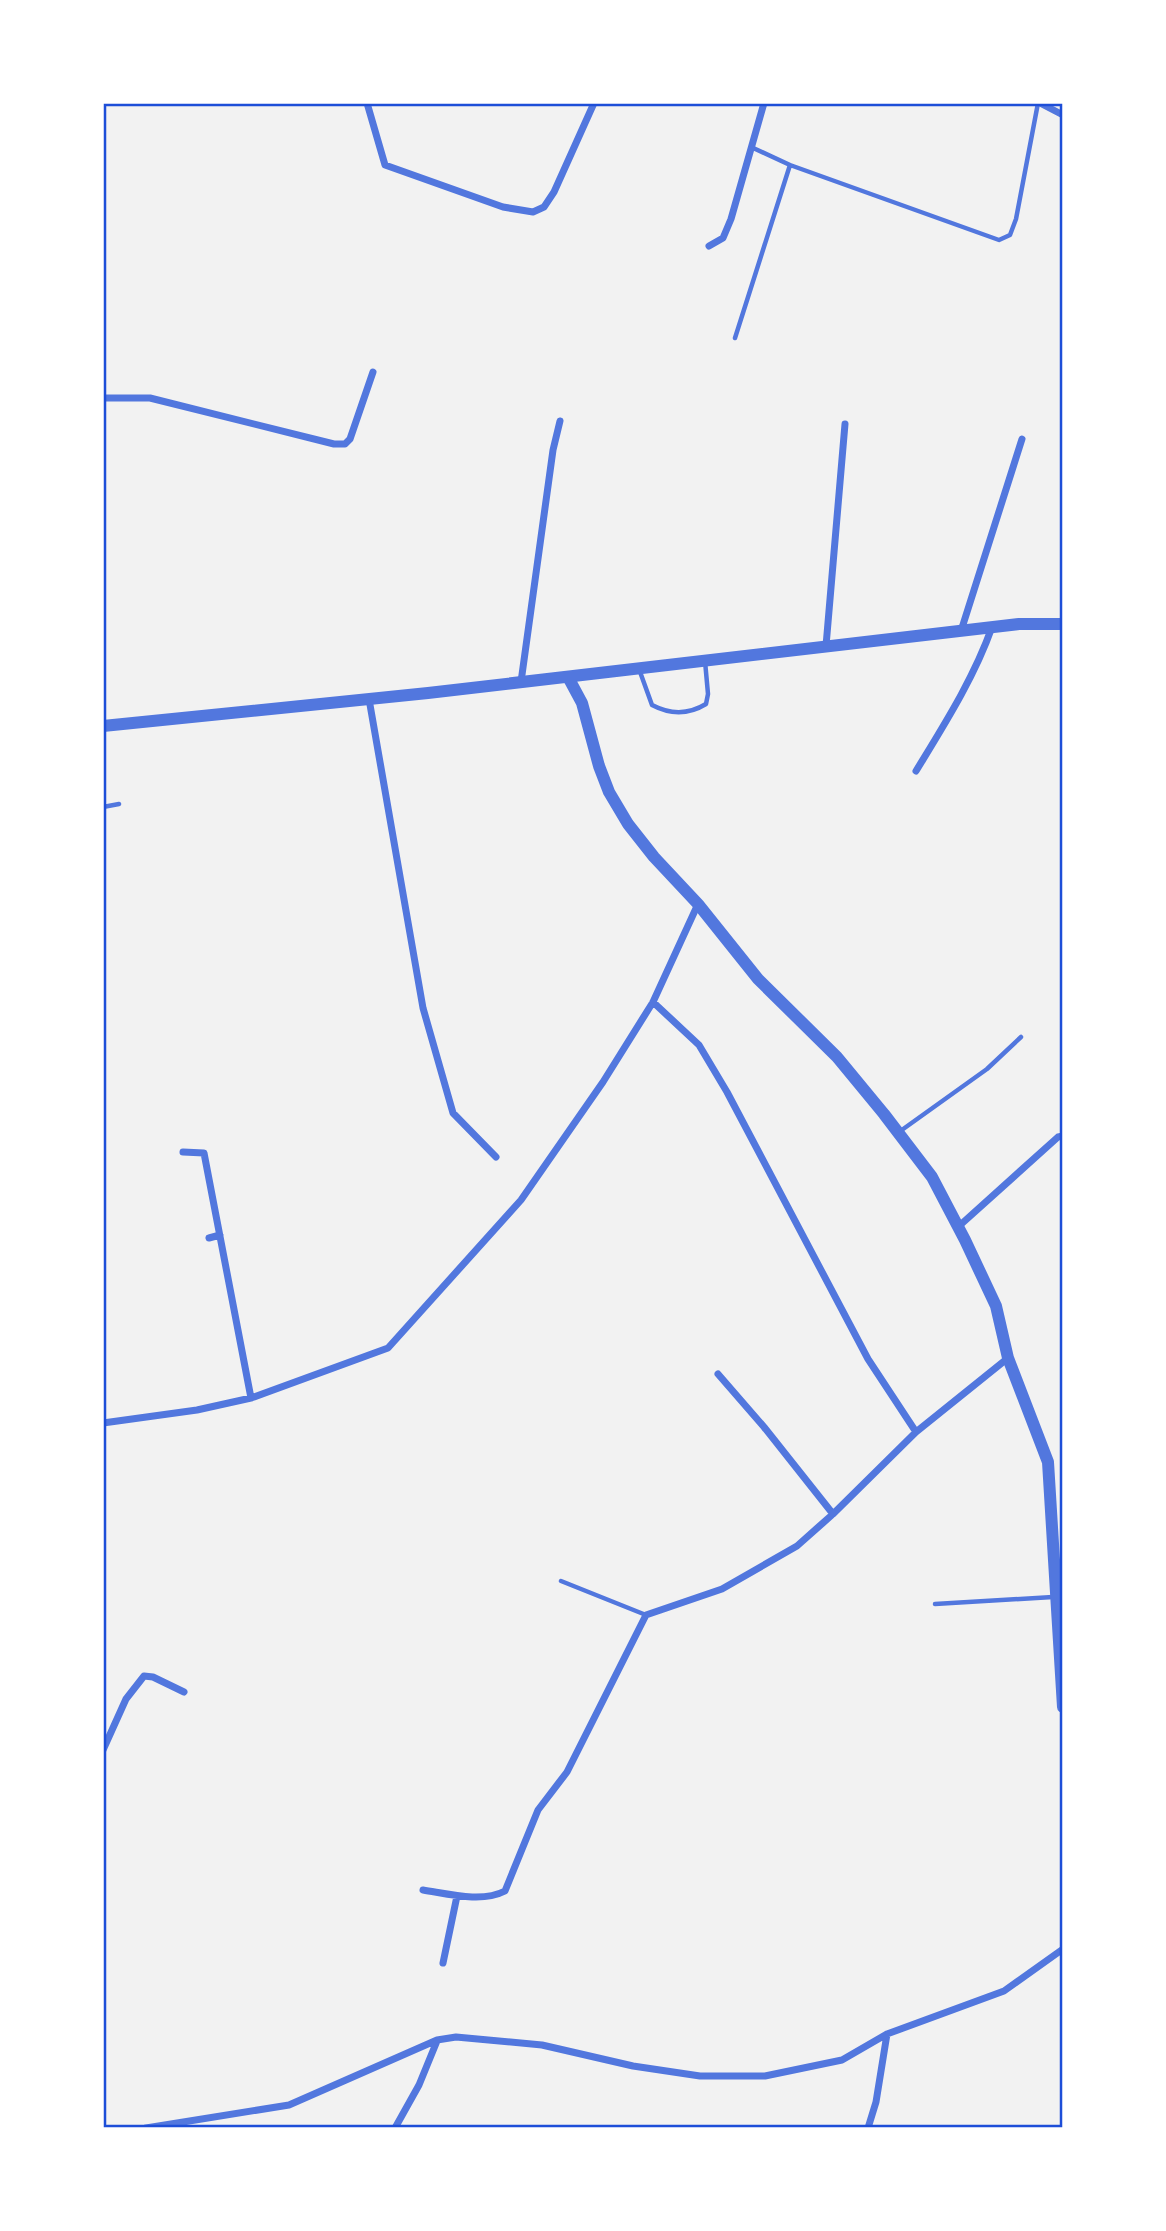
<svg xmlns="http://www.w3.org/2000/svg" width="1166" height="2231" font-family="'IBM Plex Sans',sans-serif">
<rect width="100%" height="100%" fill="#f2f2f2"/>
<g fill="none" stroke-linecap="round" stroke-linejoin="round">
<path stroke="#5277de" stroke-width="4.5" d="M 790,165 L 999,240 L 1010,235 L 1016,219 L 1038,103
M 735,338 L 790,165 L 751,147
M 639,669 L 652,705 C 671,715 688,715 706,704 L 708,694 L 705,661
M 103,807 L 119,804
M 899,1132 L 987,1069 L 1021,1037
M 561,1581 L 646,1615
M 935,1604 L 1053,1597"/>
<path stroke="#5277de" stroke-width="7" d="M 367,103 L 385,165 L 503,207 L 533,212 L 544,207 L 554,192 L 594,103
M 1040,103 L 1063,115
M 709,246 L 723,238 L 731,219 L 764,103
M 103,398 L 150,398 L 334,444 L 345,444 L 350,439 L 373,372
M 961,631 L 1022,439
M 826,646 L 845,424
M 521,682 L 553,450 L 560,421
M 369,699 L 423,1008 L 453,1113 L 496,1157
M 916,771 C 944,725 974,678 992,627
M 653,1002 L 699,1045 L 727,1092 L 868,1359 L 916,1432
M 183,1152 L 204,1153 L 251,1398
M 958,1227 L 1058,1137 L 1063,1136
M 209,1238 L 220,1235
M 718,1374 L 764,1427 L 833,1514
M 103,1423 L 197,1410 L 251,1398 L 388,1348 L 521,1200 L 603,1082 L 653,1002 L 698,904
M 103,1750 L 126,1699 L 144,1676 L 153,1677 L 184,1692
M 423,1890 C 449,1894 482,1903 505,1891 L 538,1810 L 567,1772 L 646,1615 L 722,1589 L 797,1546 L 833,1514 L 916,1432 L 1008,1358
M 443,1963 L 457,1896
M 146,2128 L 289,2105 L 437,2040 L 456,2037 L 542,2045 L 633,2066 L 700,2076 L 765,2076 L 842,2060 L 887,2034 L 1004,1991 L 1063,1949
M 395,2128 L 419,2085 L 437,2041
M 868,2128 L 876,2102 L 887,2034"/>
<path stroke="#5277de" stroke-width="12" d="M 568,677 L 582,703 L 599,766 L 609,792 L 628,824 L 654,857 L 698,904 L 758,979 L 837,1057 L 884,1114 L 932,1177 L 965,1240 L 996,1306 L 1008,1358 L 1048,1462 L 1063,1707
M 103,726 L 428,693 L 1019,624 L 1063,624"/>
</g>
<rect width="1166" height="2231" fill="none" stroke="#ffffff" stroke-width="210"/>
<rect x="105" y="105" width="956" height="2021" fill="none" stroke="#1d4ed8" stroke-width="2.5"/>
</svg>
